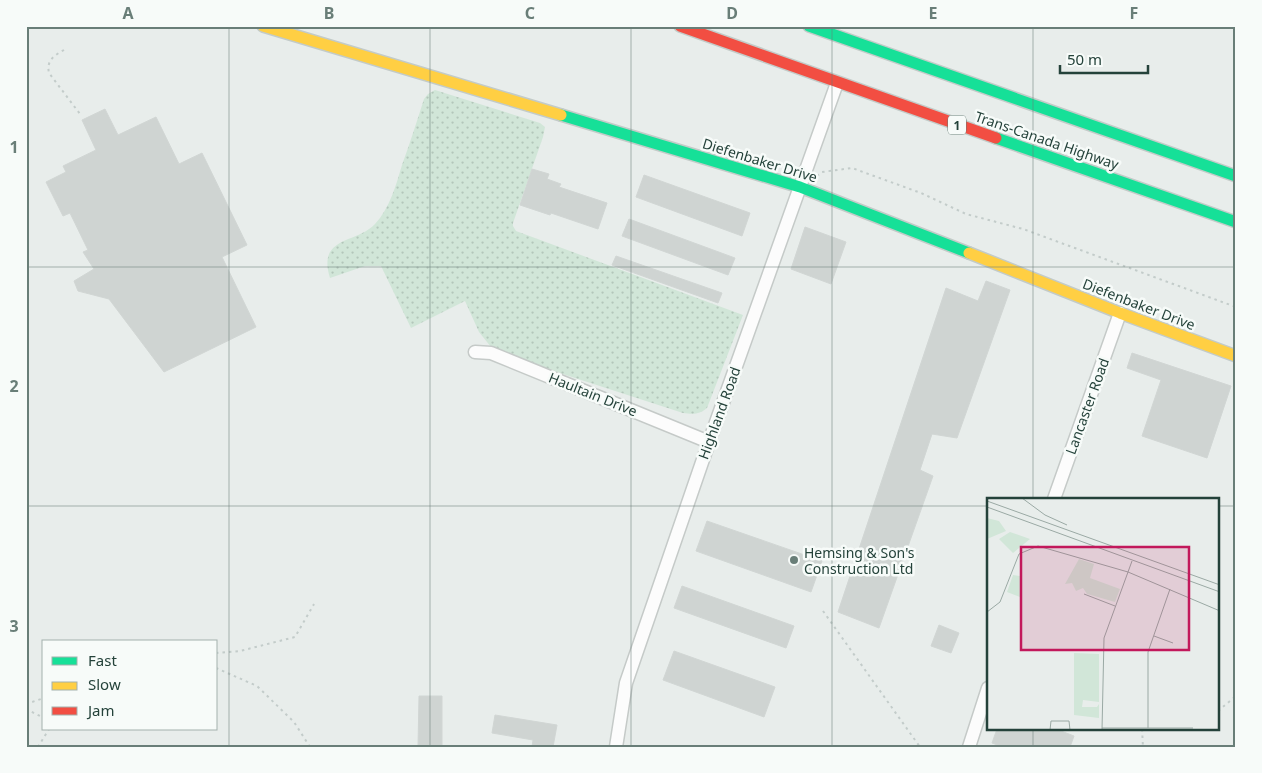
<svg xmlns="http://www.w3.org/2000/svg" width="1262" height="773" font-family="'Noto Sans',sans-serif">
<defs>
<pattern id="grass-dots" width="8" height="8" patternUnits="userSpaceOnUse" patternTransform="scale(1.25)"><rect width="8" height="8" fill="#d1e6d8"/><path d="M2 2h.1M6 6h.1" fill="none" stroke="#b3c6ba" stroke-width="1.8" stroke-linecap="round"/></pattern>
</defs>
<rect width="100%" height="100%" fill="#e8edeb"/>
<path fill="url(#grass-dots)" d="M 435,90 L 540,123 L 545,127 L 543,137 L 513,223 L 513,226 L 516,231 L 743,315 L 707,408 C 699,415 693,414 683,413 L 495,352 L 479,332 L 465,301 L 411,328 L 381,266 L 365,266 L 330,278 C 317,236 356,244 375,224 C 390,208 396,185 402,165 C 410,143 417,121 424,99 L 428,94 Z"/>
<path fill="#cfd4d2" stroke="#d1d6d4" d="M 105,109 L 118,135 L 156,117 L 179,164 L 202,153 L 247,245 L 222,257 L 256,327 L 164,372 L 109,299 L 78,291 L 74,281 L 94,269 L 83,252 L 88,250 L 70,213 L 63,216 L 46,182 L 66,172 L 63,166 L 96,150 L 82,120 Z
M 532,169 L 549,174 L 547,179 L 561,184 L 559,187 L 607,203 L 598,229 L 551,213 L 550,215 L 520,205 Z
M 644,175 L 750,213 L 742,236 L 636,197 Z
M 629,219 L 735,258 L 728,275 L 622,236 Z
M 805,227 L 846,242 L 831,284 L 791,269 Z
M 616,256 L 722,293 L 718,303 L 612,265 Z
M 986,281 L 1010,290 L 957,438 L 932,434 L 920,470 L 933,476 L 879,628 L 838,612 L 946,288 L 978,301 Z
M 1132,353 L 1231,386 L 1207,458 L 1142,436 L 1161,380 L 1127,368 Z
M 707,521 L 822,561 L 811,592 L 696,551 Z
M 682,586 L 794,626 L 786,648 L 674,608 Z
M 939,625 L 959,633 L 951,653 L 931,646 Z
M 674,651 L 775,687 L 764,717 L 663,680 Z
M 419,696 L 442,696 L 442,747 L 418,747 Z
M 495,715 L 557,725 L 553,747 L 532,747 L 533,740 L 492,733 Z
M 997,729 L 1056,729 L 1074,736 L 1070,747 L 1003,747 L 992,743 Z"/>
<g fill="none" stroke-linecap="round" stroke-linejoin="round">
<g stroke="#c5cac8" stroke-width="15">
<path id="street" d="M 475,352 L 491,353 L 709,442
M 1054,499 L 1120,313
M 616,747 L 626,683 L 709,442 L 837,83
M 969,747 L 988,688"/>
</g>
<g stroke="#c3cbc8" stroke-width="14">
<path id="fast" d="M 809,26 L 1236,176
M 561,115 L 800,187 L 969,253
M 996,138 L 1236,222"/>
</g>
<g stroke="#c3cbc8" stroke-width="14">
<path id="slow" d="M 263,26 L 561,115
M 969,253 L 1120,313 L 1236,356"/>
</g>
<g stroke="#c3cbc8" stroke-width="14">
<path id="jam" d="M 680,26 L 996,138"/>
</g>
<path stroke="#c3ccca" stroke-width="2" stroke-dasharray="2.5 4" stroke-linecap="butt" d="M 64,50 C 55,55 46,60 49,73 L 80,114
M 817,176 L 822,172 L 852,168 L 921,193 L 966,214 L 1023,229 L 1236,307
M 823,611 L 920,747
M 216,653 L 240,651 L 295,637 L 314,604
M 216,668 L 257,686 L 294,722 L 310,747
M 26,704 L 44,698
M 26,709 L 44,718
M 1218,711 L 1236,696
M 1142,729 L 1143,747
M 38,747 L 49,729"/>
<use href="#street" stroke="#fcfcfc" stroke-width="12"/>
<use href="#fast" stroke="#16e098" stroke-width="11"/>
<use href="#slow" stroke="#ffcf43" stroke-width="11"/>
<use href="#jam" stroke="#f24e42" stroke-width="11"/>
</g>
<path fill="none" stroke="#697e78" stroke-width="1" stroke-opacity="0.55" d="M 229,26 L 229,747M 430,26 L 430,747M 631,26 L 631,747M 832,26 L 832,747M 1033,26 L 1033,499M 26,267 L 1236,267M 26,506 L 988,506M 1218,506 L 1236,506M 1033,729 L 1033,747"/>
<circle fill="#697e78" stroke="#f7fbf9" stroke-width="2" cx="794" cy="560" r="5"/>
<g text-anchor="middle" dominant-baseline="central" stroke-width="5" stroke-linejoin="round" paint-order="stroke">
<rect fill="#f7fbf9" stroke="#637a73" stroke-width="1" x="948" y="115.5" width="18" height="19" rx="4"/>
<g font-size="12" font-weight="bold" fill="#24423a">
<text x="957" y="125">1</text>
</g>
<g font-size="14" fill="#24423a" stroke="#f7fbf9">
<text transform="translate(1047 140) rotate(19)">Trans-Canada Highway</text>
<text transform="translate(760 160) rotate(17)">Diefenbaker Drive</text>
<text transform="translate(1139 304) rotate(21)">Diefenbaker Drive</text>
<text transform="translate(593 394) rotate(22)">Haultain Drive</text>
<text transform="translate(1087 406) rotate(-70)">Lancaster Road</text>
<text transform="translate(719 413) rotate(-70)">Highland Road</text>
</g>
<g font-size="14" fill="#24423a" stroke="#f7fbf9" text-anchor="start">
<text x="804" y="552">Hemsing &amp; Son's<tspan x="804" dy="16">Construction Ltd</tspan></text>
</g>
</g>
<g transform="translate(987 498)">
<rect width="232" height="232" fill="#e8edeb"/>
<path d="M 92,61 L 107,66 L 103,80 L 133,91 L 128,104 L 100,96 L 96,90 L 89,93 L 85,85 L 78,86 ZM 26,77 L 33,78 L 33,99 L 20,94 ZM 87,155 L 112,156 L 112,204 L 96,202 L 95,209 L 110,209 L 112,206 L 112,220 L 87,217 Z" fill="#d1e6d8"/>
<path d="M 0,20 L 12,23 L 19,33 L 0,41 ZM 23,34 L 43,41 L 26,55 L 12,41 Z" fill="#d1e6d8"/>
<path fill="none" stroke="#9aa9a4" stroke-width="1" d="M 35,0 L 58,17 L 80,27M 0,3 L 233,87M 0,9 L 233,94M 97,96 L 128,108M 0,114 L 13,104 L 32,56 L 51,48 L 141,74 L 233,113M 167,138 L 186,145M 115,230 L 206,230M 161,230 L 161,154 L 183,91M 63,232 L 64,223 L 82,223 L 83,232M 115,232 L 117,140 L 145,63"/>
<path fill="#c2185b" fill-opacity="0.15" stroke="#c2185b" stroke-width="2.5" d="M 34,49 L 202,49 L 202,152 L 34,152 Z"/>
<rect width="232" height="232" fill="none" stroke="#24423a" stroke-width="2.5"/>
</g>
<rect width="1262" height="773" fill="none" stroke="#f7fbf9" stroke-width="55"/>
<rect x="42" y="640" width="175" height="90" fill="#f7fbf9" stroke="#a3b1ad"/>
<rect x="52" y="657" width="25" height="8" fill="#16e098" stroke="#a3b1ad"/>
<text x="88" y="666" font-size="15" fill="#24423a">Fast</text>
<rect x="52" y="682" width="25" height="8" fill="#ffcf43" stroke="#a3b1ad"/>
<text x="88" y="690" font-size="15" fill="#24423a">Slow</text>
<rect x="52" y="707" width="25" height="8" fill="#f24e42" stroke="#a3b1ad"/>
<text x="88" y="716" font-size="15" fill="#24423a">Jam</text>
<path d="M1060 65v8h88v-8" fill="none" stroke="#24423a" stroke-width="2.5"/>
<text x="1067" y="65" font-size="15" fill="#24423a" stroke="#f7fbf9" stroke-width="4" paint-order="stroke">50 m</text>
<rect x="28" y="28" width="1206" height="718" fill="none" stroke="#697e78" stroke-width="2"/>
<g font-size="16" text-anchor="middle" font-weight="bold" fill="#697e78">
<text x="128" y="19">A</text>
<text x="329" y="19">B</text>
<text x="530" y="19">C</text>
<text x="732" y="19">D</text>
<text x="933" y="19">E</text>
<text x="1134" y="19">F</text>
<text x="14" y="153">1</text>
<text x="14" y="392">2</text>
<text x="14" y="632">3</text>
</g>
</svg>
